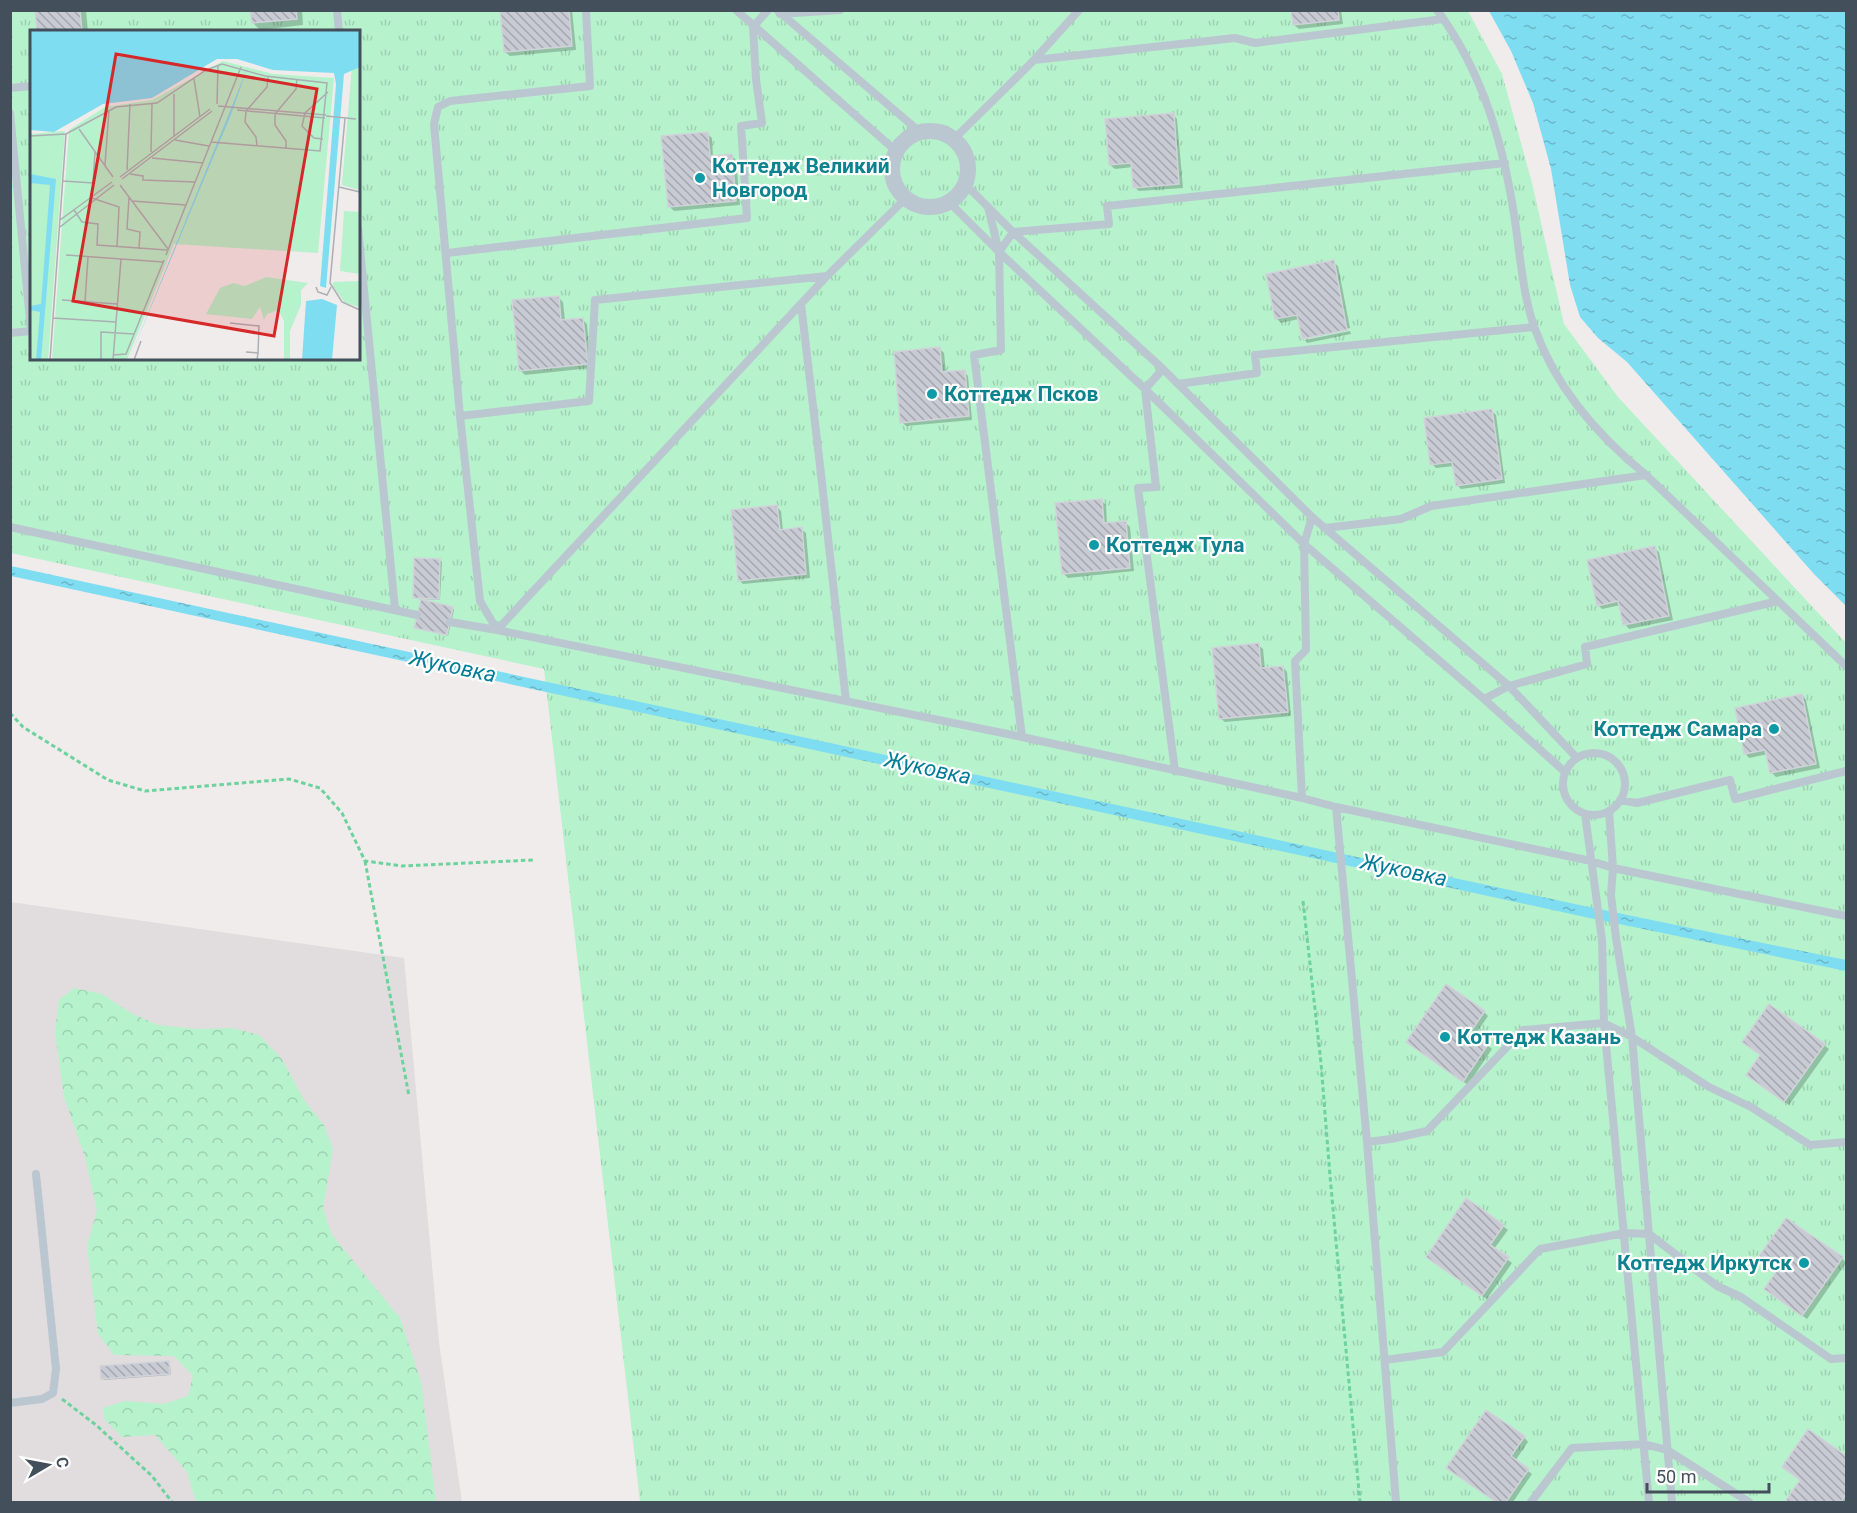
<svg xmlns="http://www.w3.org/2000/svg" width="1857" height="1513" font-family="Roboto,sans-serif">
<defs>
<pattern id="grass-tufts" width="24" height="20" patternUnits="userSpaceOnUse" patternTransform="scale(1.5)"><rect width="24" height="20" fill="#b6f2cc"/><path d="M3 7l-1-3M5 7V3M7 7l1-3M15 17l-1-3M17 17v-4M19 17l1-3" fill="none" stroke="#9ed1b1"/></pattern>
<pattern id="forest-crowns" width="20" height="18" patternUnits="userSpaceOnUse" patternTransform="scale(1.5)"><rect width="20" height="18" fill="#b6f2cc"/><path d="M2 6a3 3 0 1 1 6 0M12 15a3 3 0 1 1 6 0" fill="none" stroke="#9ed1b1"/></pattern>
<pattern id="water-ripples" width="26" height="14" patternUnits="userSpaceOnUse" patternTransform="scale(1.5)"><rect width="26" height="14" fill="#7fddf2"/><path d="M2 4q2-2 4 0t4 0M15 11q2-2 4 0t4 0" fill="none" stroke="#6ab6c7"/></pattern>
<pattern id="building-back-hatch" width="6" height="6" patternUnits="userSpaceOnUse" patternTransform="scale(1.5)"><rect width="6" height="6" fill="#c8cbd3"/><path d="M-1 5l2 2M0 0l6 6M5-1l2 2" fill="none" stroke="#a4a7ae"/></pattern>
</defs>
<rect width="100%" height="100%" fill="#f0ecec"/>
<path fill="#e1ddde" d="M 11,902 L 404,958 L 439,1342 L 462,1502 L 11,1502 Z"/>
<path fill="url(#grass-tufts)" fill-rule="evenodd" d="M 11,11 L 1468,11 L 1502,74 L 1532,183 L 1564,324 L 1618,397 L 1846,643 L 1846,1502 L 640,1502 L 544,669 L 11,553 ZM 32,32 L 358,32 L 358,358 L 32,358 Z"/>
<path fill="url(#forest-crowns)" d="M 74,988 L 102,994 L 131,1013 L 158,1025 L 197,1029 L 232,1028 L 259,1035 L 282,1059 L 304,1100 L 324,1125 L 333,1149 L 323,1208 L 332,1235 L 400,1318 L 421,1382 L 436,1502 L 196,1502 L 187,1472 L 155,1435 L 122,1437 L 105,1420 L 103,1408 L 125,1401 L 164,1404 L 188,1396 L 193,1376 L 174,1356 L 114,1355 L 98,1334 L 87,1246 L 97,1210 L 85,1157 L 64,1097 L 55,1032 L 59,1000 Z"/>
<path fill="url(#water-ripples)" d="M 1489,11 L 1846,11 L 1846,606 L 1814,574 L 1627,362 L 1598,338 L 1580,317 L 1570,285 L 1551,169 L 1533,103 L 1511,51 Z
M 11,566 L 1584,906 L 1846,960 L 1846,971 L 1585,917 L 11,576 Z"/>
<path fill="#0003" d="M 37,10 L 86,10 L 88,32 L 39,32 Z
M 252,10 L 302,10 L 303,25 L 260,30 L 253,23 Z
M 501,10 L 572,10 L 576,50 L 510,56 L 505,52 Z
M 1293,10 L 1341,10 L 1343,24 L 1299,29 L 1294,25 Z
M 1173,114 L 1177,119 L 1183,188 L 1139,191 L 1134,187 L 1133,167 L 1115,169 L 1110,165 Z
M 707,133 L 712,138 L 713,157 L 732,156 L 736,160 L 740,205 L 674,211 L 669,206 Z
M 1333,262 L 1338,266 L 1350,328 L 1304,337 L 1304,340 L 1299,319 L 1281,323 L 1277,319 Z
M 558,297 L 563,302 L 565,321 L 583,320 L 587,324 L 591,368 L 525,375 L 520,370 Z
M 1350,331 L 1351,334 L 1307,343 L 1305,340 Z
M 940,349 L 944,353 L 946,373 L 964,371 L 968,376 L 972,420 L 906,426 L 902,422 Z
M 1491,410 L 1496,415 L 1505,483 L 1461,489 L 1457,485 L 1454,466 L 1436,468 L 1432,464 Z
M 1101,500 L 1106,505 L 1107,524 L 1126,523 L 1130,527 L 1134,571 L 1068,578 L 1063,573 Z
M 777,507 L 781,511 L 783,531 L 801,529 L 806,533 L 810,578 L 743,584 L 739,580 Z
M 1654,548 L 1659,552 L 1673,620 L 1629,629 L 1625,624 L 1621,605 L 1602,609 L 1598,605 Z
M 440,560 L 442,562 L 440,600 L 416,599 L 414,597 Z
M 453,608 L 454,610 L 448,636 L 416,627 Z
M 1258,645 L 1263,649 L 1265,669 L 1283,667 L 1287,672 L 1291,716 L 1225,722 L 1220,718 Z
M 1802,696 L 1806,700 L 1820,768 L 1776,777 L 1772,773 L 1768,754 L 1749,758 L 1745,753 Z
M 1484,1012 L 1488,1016 L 1475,1035 L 1492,1049 L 1468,1085 L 1408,1042 Z
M 1824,1045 L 1829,1049 L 1789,1105 L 1752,1079 Z
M 1503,1226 L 1508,1230 L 1494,1249 L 1512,1263 L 1487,1299 L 1432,1261 Z
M 1842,1258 L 1846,1263 L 1807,1319 L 1770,1293 Z
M 168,1362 L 170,1364 L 171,1375 L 104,1380 L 102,1378 Z
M 1809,1431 L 1846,1458 L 1846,1502 L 1790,1502 L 1788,1500 L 1801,1481 Z
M 1524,1437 L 1528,1442 L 1515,1461 L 1532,1474 L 1513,1502 L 1496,1502 L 1448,1468 Z"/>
<path fill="url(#building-back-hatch)" stroke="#d0d3d9" stroke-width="1.5" d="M 35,10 L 80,10 L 82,32 L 37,32 Z
M 250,10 L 296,10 L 297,19 L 252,23 Z
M 500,10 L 569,10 L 572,46 L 504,52 Z
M 1291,10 L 1338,10 L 1339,20 L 1293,25 Z
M 1174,113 L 1179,184 L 1133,188 L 1131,163 L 1109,165 L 1105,119 Z
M 708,132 L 710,156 L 732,154 L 736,201 L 668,207 L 661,136 Z
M 1334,260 L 1347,330 L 1302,339 L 1297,315 L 1275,319 L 1266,274 Z
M 559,296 L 561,320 L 583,318 L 588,364 L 519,371 L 512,300 Z
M 940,347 L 942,372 L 965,370 L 969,416 L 900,423 L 894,352 Z
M 1492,409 L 1502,479 L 1456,486 L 1452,462 L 1430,465 L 1424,418 Z
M 1102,499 L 1104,523 L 1126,521 L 1130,568 L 1062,574 L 1055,503 Z
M 777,505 L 780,530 L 802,527 L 806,574 L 738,581 L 731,510 Z
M 1655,546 L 1669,616 L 1623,625 L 1618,601 L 1597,606 L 1587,560 Z
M 414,558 L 440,559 L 439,599 L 413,598 Z
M 421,599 L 453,607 L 447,635 L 414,628 Z
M 1259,643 L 1261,668 L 1283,666 L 1288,712 L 1219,719 L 1212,648 Z
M 1802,694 L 1816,764 L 1770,773 L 1765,750 L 1744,754 L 1735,708 Z
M 1446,984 L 1485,1011 L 1471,1031 L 1489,1043 L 1463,1082 L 1406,1042 Z
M 1769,1004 L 1825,1044 L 1784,1102 L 1746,1075 L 1760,1055 L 1742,1042 Z
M 1466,1198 L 1504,1225 L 1490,1245 L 1509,1257 L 1482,1296 L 1426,1257 Z
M 1786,1218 L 1843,1257 L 1802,1316 L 1764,1289 L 1778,1269 L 1759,1256 Z
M 169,1361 L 170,1374 L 101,1379 L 100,1366 Z
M 1486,1410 L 1525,1436 L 1511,1456 L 1529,1469 L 1506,1502 L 1496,1502 L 1446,1468 Z
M 1808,1429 L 1846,1456 L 1846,1494 L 1841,1502 L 1789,1502 L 1786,1500 L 1800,1480 L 1782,1467 Z"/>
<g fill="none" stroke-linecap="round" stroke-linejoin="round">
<path stroke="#6cd29e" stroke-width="3" stroke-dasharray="4.5 3" stroke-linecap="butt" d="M 10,713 L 23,727 L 108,780 L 145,791 L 289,779 L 320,788 L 342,813 L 365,861 L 402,866 L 533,860
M 365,861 L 409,1096
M 1303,901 L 1321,1063 L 1330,1176 L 1360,1502
M 62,1399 L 96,1425 L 152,1476 L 172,1502"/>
<path stroke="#bbc7d0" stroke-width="8" d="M 337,10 L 339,32
M 736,10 L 896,151
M 777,10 L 920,132
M 1437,10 C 1483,72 1504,146 1515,221 C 1520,254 1523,297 1535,329 C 1556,388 1598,436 1646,475 L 1846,666
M 780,14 L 840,10
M 1034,60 L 1235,38 L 1255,43 L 1443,19
M 10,88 L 32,86
M 10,113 L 31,331
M 954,139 L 1034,60 L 1079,10
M 965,184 L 1013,232 L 1163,369 L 1312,517 L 1509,686 L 1577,758
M 949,202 L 999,252 L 1145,389 L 1304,544 L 1484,699 L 1565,772
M 988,207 L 999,252 L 1001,350 L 974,355 L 1022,737
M 358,228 L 395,609
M 999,252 L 1013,232 L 1109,224 L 1107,206 L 1505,163
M 447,253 L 747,218 L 741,126 L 762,123 L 756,79 L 753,27 L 768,10
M 801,304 L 821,474 L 846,701
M 10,333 L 32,331
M 1163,369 L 1145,389 L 1156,487 L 1138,488 L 1175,771
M 1178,384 L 1257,373 L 1255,355 L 1534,327
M 460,416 L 589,401 L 595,300 L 827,276
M 10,527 L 417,615
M 1325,528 L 1401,519 L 1431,506 L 1646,475
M 450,622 L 497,630 L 1022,737 L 1302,798 L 1336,807 L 1591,861 L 1613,868 L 1846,916
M 497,630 L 480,601 L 460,416 L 434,124 L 438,107 L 450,101 L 590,86 L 586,10
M 497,630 L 827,276 L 906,198
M 1484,699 L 1509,686 L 1587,664 L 1585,647 L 1778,601
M1563 784a31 31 0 1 1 62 0a31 31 0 1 1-62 0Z
M 1302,798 L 1295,661 L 1306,650 L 1304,544 L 1312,517
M 1620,800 L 1637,803 L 1730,780 L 1735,799 L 1846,771
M 1336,807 L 1367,1142 L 1396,1502
M 1609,811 L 1613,868 L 1611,895 L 1616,938 L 1632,1037 L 1672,1502
M 1585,814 L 1602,940 L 1604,1023 L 1649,1502
M 1367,1142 L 1391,1139 L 1427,1131 L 1523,1030 L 1604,1023 L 1632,1037 L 1709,1087 L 1751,1107 L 1810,1145 L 1846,1142
M 1385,1360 L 1443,1352 L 1540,1249 L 1625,1233 L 1649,1234 L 1717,1286 L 1741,1297 L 1831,1359 L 1846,1358
M 10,1403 L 42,1399 L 53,1393 L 56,1369 L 36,1174
M 1531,1502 L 1572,1448 L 1644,1444 L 1667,1450 L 1749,1502"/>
<path stroke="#bbc7d0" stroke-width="16" d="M892 169a38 38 0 1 1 76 0a38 38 0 1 1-76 0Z"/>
</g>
<g fill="#0f9aa8" stroke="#fff" stroke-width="2">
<circle cx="700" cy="178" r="6"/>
<circle cx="932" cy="394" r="6"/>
<circle cx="1094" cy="545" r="6"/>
<circle cx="1774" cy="729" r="6"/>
<circle cx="1445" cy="1037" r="6"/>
<circle cx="1804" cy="1263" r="6"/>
</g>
<g text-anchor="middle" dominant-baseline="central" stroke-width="4.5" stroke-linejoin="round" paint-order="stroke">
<g font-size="21" font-weight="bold" fill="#0d838f" stroke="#fff" text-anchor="start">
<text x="712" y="166">Коттедж Великий<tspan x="712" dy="24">Новгород</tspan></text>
<text x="944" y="394">Коттедж Псков</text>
<text x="1106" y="545">Коттедж Тула</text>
<text x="1762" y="729" text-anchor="end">Коттедж Самара</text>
<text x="1457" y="1037">Коттедж Казань</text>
<text x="1792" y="1263" text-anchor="end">Коттедж Иркутск</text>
</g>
<g font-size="22" font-style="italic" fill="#037c98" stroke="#fff">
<text transform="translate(453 666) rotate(12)">Жуковка</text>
<text transform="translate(928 768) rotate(12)">Жуковка</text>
<text transform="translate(1404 870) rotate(12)">Жуковка</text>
</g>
</g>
<g transform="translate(30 30)">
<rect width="330" height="330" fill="#f0ecec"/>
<path d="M 325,0 L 330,0 L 330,160 L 312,155 ZM 193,31 L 243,44 L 304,48 L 288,223 L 144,214 L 97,330 L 22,330 L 39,100 L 75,77 L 122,70 ZM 35,101 L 18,330 L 0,330 L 0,104 Z" fill="#b6f2cc"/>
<path d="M 317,105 L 330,106 L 330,160 L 312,155 ZM 236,247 L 278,253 L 271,260 L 271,275 L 260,301 L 260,330 L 254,330 L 254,291 L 248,280 L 237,284 L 234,290 L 230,277 L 222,289 L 176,284 L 190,258 L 203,253 L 215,256 ZM 330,251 L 330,277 L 315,273 L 303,256 L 303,252 Z" fill="#b6f2cc"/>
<path d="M 314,181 L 330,182 L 330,244 L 310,241 Z" fill="#b6f2cc"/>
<path d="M 0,0 L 330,0 L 330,37 L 314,44 L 296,258 L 290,256 L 306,54 L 304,43 L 243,40 L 207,29 L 187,29 L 122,68 L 73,74 L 24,102 L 0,100 ZM 218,36 L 202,82 L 99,330 L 200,81 ZM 0,144 L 26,149 L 11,330 L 6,330 L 10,282 L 0,280 L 0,276 L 11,274 L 20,155 L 0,153 ZM 292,269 L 307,275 L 302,330 L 272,330 L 276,271 Z" fill="#7fddf2"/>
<path fill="none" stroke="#abaeb2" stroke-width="1.5" d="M 164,49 L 170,87M 187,74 L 188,35M 188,76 L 296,85M 207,80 L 295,88M 296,86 L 326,89M 315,88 L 300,253 L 312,272 L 330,280M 49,99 L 83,147M 0,106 L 36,104 L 86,77 L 127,73 L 176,40 L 192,34 L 235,46 L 297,53 L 290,121 L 181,112M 144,107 L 144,64M 293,109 L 284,108 L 272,96 L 275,83 L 298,62M 145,110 L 179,116M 227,116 L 226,107 L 215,92 L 216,81 L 237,57 L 238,46M 256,118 L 256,111 L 245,95 L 245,84 L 266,59 L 267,49M 121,122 L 122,74M 122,128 L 173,133M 75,135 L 79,80M 97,140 L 100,74M 100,144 L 113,146 L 113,150 L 165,152M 90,147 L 180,79M 92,149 L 182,81M 33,151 L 63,153 L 65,122M 90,155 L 138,219M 309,157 L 330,162M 62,168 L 89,177 L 87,217M 99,168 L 97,199 L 110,202 L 109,219M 102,171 L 156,175M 44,180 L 52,192 L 68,194 L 67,215 L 137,220M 30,190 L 82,152M 30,197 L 84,155M 36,225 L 133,232M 136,225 L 211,37M 286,257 L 288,262 L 297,265 L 301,257M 32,270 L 87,274M 55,272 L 58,227M 23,288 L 86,292M 200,293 L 229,296 L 228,323M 216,322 L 228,323 L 227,330M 83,325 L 96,324 L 134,230M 20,330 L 36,104M 71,330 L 71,302 L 104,304M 83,330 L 91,229M 104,330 L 111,311"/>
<path fill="#d62828" fill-opacity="0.15" stroke="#d62828" stroke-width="3" d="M 86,24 L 287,59 L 244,306 L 43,271 Z"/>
<rect width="330" height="330" fill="none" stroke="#43505b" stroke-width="3"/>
</g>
<rect width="1857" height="1513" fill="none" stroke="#43505b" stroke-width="24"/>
<g transform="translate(48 1465) rotate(80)" stroke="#ffffff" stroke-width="4.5" paint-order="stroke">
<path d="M0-4.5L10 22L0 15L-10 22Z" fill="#43505b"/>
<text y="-9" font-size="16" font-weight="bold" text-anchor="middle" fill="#43505b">С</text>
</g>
<path d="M1647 1483v9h122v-9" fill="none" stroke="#43505b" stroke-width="3"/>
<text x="1656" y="1483" font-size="18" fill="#43505b" stroke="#ffffff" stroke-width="4.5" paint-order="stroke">50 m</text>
</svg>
